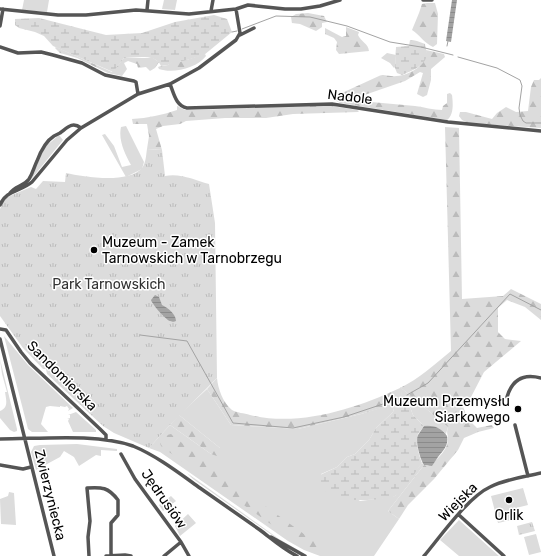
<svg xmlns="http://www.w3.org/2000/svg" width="541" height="556" font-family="Rubik,sans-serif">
<defs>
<pattern id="forest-firs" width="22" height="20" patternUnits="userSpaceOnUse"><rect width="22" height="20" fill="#dcdcdc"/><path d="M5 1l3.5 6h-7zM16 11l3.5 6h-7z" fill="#bbb"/></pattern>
<pattern id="wetland-marsh" width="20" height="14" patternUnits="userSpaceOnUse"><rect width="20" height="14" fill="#dcdcdc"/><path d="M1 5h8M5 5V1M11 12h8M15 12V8" fill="none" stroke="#bbb"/></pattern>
<pattern id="park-tufts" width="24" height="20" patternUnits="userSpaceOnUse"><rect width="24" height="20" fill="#dcdcdc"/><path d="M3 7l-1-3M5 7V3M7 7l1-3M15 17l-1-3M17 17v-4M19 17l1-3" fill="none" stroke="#bbb"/></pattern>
<pattern id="water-rules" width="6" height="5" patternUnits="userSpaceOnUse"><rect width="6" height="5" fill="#a3a3a3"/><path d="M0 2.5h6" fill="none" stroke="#8b8b8b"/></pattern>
</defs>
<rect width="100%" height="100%" fill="#fff"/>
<path fill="#dcdcdc" d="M 24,0 L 49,0 L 47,12 L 22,10 Z
M 387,53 L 396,55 L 395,67 L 394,68 L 390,63 L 381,58 Z
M 126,126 L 144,162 L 142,169 L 126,177 L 102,135 L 105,134 L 114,146 L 122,167 L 131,165 C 125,154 118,140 121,127 Z
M 59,135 L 63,140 L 29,182 L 45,147 Z
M 4,336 L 28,365 L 73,408 L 68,411 L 69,409 L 67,406 L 65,407 L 60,406 L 60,407 L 50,406 L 46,407 L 41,424 L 48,432 L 32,432 L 28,429 Z
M 0,359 L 17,429 L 17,431 L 14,432 L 10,430 L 0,418 L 0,411 C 9,408 6,399 5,392 L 7,392 L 2,374 Z
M 400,387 L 448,427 L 446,434 C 440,428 431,425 424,426 L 413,415 L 410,407 L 403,405 L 394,408 L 393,412 L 376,428 L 369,440 L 355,454 L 347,457 L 337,467 L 321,474 L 360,501 L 384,498 L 395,496 L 422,463 L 424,465 L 388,511 L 399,519 L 374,556 L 320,556 L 304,550 L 288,541 L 160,452 L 149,448 L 170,425 L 211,454 L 220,448 L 179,415 L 207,389 L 231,425 L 298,429 L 361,414 L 403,401 Z
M 76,412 L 96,430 L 96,432 L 73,432 L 68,421 L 69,419 L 67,419 L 70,418 L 70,415 L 68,415 Z
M 77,444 L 117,449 L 117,451 L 101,450 L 101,456 L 96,455 L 79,466 L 74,457 L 64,451 L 60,457 L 36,470 L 31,452 L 34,446 L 40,445 Z
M 187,473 L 279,539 L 300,551 L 300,552 L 279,540 L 193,479 Z
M 523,488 L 528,505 L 512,509 L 515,519 L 498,523 L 491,496 Z
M 9,492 L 14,493 L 16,525 L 1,524 L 0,499 L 8,496 Z
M 171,496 L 176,501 L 163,511 L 159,505 Z
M 188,514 L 196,523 L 180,536 L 175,526 Z
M 459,520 L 499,556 L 459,556 L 440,540 Z
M 536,534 L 541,552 L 529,555 L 524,537 Z"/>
<path fill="url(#forest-firs)" d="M 164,0 L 177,0 L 175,10 L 162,9 Z
M 427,3 L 435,3 L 438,14 L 437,44 L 433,47 C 424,43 420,35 412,30 L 419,13 L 422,4 Z
M 308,13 L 324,16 L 327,22 L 322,23 L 322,27 L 316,31 L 300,24 L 292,23 L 291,17 L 296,14 Z
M 346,27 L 359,32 L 358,35 C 361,42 368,43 369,51 L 339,54 L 336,50 L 337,42 L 334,38 L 325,34 L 325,28 L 342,37 L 346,36 Z
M 56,47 L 112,72 L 124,58 L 153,58 L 159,62 L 155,68 L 150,71 L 146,67 L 138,68 L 137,64 L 128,61 L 124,63 L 127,69 L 122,76 L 108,73 L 77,58 L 60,53 L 55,48 Z
M 426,50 L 444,54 L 445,57 L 431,69 L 431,80 L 427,95 L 423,97 L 417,94 L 423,73 L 420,72 L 405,81 L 350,100 C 371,102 393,104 415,106 C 424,107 433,110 442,110 L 443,106 L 447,103 L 447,94 L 450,93 L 452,95 C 453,103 454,115 447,120 L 340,103 L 331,98 C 347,91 363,83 379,76 C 384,74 386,76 391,76 C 405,78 429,66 426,50 Z
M 205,54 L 206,56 C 197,68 173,74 159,69 L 158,67 L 168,65 L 173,61 L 180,62 Z
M 541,78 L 541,128 L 468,123 L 462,120 L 459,116 L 460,112 L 466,112 L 492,119 L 497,113 L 506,107 L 516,112 L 528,111 L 531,87 L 534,80 L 539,80 Z
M 325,105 L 357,110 L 359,111 L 358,112 L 293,114 L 266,118 L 225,118 L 186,121 L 180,124 L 163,126 L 156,129 L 162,150 L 147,149 L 149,136 L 147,124 L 133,124 L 132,119 C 148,118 162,115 177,110 L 177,106 L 185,110 L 196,110 Z
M 445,127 L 459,128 L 462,299 L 503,296 L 511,289 L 541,304 L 541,320 L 525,307 L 507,300 L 498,308 L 498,332 L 505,339 L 521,341 L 484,372 L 471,397 L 462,404 L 468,419 L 477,428 L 492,425 L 494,428 L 478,432 L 464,438 L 458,450 L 434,479 L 408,505 L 399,519 L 388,511 L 424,465 L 428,466 C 436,461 448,450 448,439 C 448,433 446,434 448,427 L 401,388 L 403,402 L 361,414 L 298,429 L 231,425 L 207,389 L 217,378 C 218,389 223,403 232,410 C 237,413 244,413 250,415 C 299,427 355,409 400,388 C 419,379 435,364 451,351 Z
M 179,415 L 220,448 L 221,450 L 217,456 L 211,454 L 170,425 Z
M 171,434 L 214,469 L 315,542 L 318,546 L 318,548 L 312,550 L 293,540 L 251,510 L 211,483 L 161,446 L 160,443 C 163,438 165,435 171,434 Z"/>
<path fill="url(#wetland-marsh)" d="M 214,15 L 227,19 L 232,32 L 204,55 L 180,62 L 173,62 L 168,65 L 161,66 C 156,53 135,58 124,58 L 113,72 L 53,46 L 44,36 L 35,32 L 19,28 L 15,25 L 15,19 L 39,18 L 106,35 L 142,33 L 175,22 Z
M 410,40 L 417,41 L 425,44 C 425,47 427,51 427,54 C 426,66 411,71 402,75 L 397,73 L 395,68 L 396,47 L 409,46 Z
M 406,404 L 410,407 L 413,415 L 424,426 C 422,429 420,431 418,434 C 415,441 419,456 422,463 C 416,471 403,492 395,496 C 386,501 347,501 337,498 C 329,495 323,489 318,483 L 322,474 L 337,467 L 347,457 L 355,454 L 369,440 L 376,428 L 393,412 L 394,408 Z"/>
<path fill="url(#park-tufts)" d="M 147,149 L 162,150 L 165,176 C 181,173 194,180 209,184 L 215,223 L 217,378 L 170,425 L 149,448 L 114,433 L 103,426 L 47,374 L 46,369 L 43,369 L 23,348 L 0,316 L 0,209 L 5,198 L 31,187 L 36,189 L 43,181 L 65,182 L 66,173 C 84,177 129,184 142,168 C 146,163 146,155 147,149 Z
M 532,522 L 535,531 L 519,535 L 517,526 Z"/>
<path fill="url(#water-rules)" d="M 452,0 L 457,0 L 451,42 L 446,41 Z
M 155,295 L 159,297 L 162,305 C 168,308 176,314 176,321 C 174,322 173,322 170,321 C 166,320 152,304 151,300 Z
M 424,426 C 433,425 442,428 447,436 C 449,445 443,451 438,457 C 436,460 434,463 432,466 L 424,465 C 420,459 415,441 418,435 C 420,432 422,429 424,426 Z"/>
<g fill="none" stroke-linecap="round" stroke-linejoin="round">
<path stroke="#a3a3a3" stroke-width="1" d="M 242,29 L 276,16 L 310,17 L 347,26 L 390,42 L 421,47 L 453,55
M 232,32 L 237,31
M 447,46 L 448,41
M 458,57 L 497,68 L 520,80 L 522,86 L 519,108 L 520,115 L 523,121 L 526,123 L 541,123
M 140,335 L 187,341 L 233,423 L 293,428 L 344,417 L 404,397
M 407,395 L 428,383 L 510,294 L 541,310"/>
<path stroke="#555" stroke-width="3.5" d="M 423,0 L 432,0
M 0,9 L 58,15 L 86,15 L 136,10 L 189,14 L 236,9 L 248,5 L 285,9 L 301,9 L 320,6 L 340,0
M 147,10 L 148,0
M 211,11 L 213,0
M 0,26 L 3,9
M 240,35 L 254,28
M 0,47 L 18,53 L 41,52 L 53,55 L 82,63 L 105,75 L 134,81 L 136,82 L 138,94
M 170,84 C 174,94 176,106 187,108 L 332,104 L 448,122 L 541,131
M 10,193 C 15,186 24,186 29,179 C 33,173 34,167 37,161 C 40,153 46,141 54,136 C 56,135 58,134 60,133 C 67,128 72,121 81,128
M 0,205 C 6,190 20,192 32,182 L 67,140 L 81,128 L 138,94 L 170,84 L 199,68 L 236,40 L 240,33 L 236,9
M 0,329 L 6,330 L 21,352 L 30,363 L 100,429 L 106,435 L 106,440
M 0,339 L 54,556
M 507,397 C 512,380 523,373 541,378
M 515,425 L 528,476
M 0,439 C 39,439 97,433 133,446 C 157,456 179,473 200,488 C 220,502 240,516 260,530 C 272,539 283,549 297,556
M 121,454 L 135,479 L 181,542 L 189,556
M 0,465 L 23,469 L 31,467
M 459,515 L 504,556
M 271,537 L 305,556
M 89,556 L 88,537 L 90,521 L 87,488 C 102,487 108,487 118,500 L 118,515 L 111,523 L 111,555
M 106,556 L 125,555 L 131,556
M 164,556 L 181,542
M 424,556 C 440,537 468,497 490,487 C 506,479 524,477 541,473"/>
</g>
<g fill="#000" stroke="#fff" stroke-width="1.5">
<circle cx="94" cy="250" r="4"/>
<circle cx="518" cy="409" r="4"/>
<circle cx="509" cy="500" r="4"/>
</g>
<g text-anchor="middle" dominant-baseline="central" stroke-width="3" stroke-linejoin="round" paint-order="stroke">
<g font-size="14" fill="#000" stroke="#fff">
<text transform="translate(350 97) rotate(7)">Nadole</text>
<text transform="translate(62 376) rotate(45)">Sandomierska</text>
<text transform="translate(50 495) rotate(76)">Zwierzyniecka</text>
<text transform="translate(164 499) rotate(55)">Jędrusiów</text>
<text transform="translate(458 502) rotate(-45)">Wiejska</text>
</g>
<g font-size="14" fill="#000" stroke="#fff" text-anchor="start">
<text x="102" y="242">Muzeum - Zamek<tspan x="102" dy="16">Tarnowskich w Tarnobrzegu</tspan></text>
<text x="510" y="401" text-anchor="end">Muzeum Przemysłu<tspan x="510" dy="16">Siarkowego</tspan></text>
<text x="509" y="515" text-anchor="middle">Orlik</text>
</g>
<g font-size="14" fill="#333" stroke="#fff">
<text x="109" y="284">Park Tarnowskich</text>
</g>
</g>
</svg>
